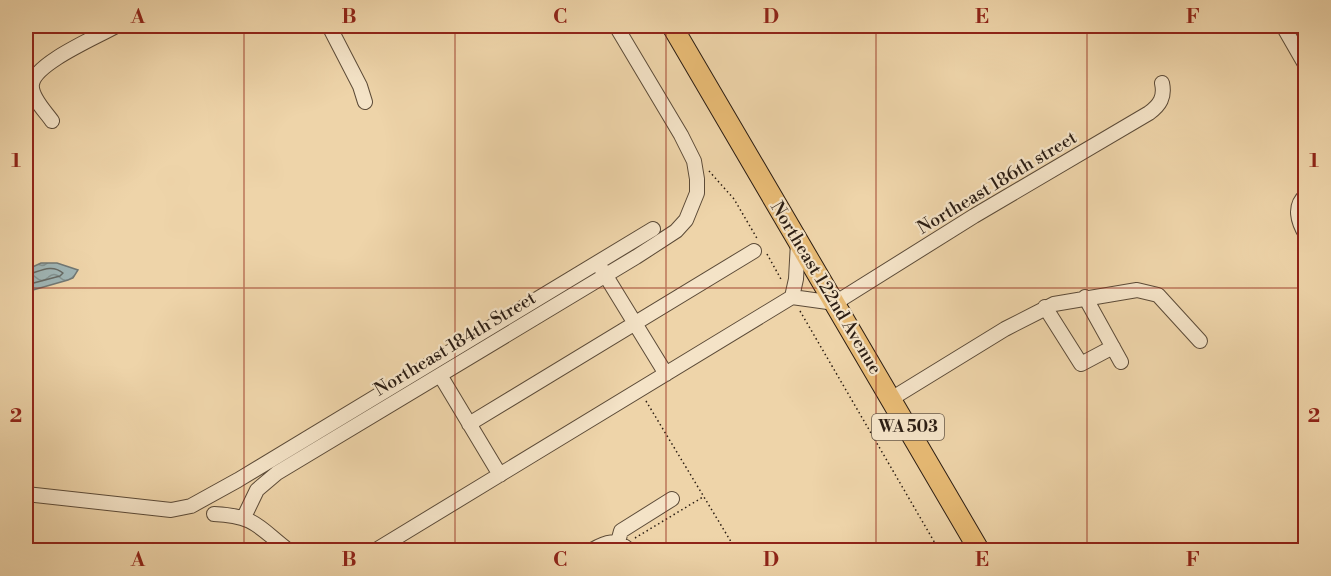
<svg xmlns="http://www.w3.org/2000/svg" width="1331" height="576" font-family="'Libre Bodoni',serif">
<defs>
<pattern id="water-waves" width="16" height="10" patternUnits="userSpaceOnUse" patternTransform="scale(1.5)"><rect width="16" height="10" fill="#9fb5b5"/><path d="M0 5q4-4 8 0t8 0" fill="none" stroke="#829392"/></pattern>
</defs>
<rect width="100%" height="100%" fill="#eed4a9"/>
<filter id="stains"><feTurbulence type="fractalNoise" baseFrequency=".00333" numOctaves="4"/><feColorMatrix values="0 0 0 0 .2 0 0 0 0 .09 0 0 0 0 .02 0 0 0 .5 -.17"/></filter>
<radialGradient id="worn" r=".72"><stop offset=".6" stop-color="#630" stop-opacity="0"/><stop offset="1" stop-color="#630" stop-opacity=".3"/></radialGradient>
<path fill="url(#water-waves)" stroke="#717874" stroke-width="1.5" d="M 41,263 L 57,263 L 78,270 L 73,278 L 68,280 L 26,292 L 26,270 Z"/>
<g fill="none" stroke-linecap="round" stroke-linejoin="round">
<path stroke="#656964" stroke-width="1.5" d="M 26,275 C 39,272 51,263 63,273 L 60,276 L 26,285"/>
<g stroke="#5c4b38" stroke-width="16">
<path id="minor" d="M 329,26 L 360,86 L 365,102
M 1283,26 L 1306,66
M 52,121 C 46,112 30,97 32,84 C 35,63 97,37 116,26
M 1306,195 C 1293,206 1298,222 1306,235
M 601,268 L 666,374
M 792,297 L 796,279 L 798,242
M 1085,297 L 1121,362
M 1045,307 L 1081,364 L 1113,347
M 440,375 L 500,475
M 891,399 L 1005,329 L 1054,304 L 1137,290 L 1158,295 L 1200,341
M 469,424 L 754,251
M 26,494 L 171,510 L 191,506 L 238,480 L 653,229
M 214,514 C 256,516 258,527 288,550
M 244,517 L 257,490 L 277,473 L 636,257 L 676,231 L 686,220 L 697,193 L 697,179 L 694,161 L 681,135 L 616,26
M 618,542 L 621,531 L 672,499
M 376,550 L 792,297 L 835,303 L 974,216 L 1149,113 C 1160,105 1165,97 1162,83
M 592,550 C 606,542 616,538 629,550"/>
</g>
<g stroke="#2b1d13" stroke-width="22">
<path id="highway" d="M 672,26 L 979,550"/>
</g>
<path stroke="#2b1d13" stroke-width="1.5" stroke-dasharray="1.5 3" stroke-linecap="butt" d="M 709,171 L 734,199 L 758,240
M 767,254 L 782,281
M 800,311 L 939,550
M 646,401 L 736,550
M 635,538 L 703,497"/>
<use href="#minor" stroke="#f4e3c7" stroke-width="14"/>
<use href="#highway" stroke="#e7ba74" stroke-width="20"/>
</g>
<path fill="none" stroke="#8f2418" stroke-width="1.5" stroke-opacity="0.55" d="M 244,26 L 244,550M 455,26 L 455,550M 666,26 L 666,550M 876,26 L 876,550M 1087,26 L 1087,550M 26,288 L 1306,288"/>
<g text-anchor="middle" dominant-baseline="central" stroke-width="4.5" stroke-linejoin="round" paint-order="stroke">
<rect fill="#f4e3c7" stroke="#675849" stroke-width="1.5" x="872" y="414" width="72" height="26" rx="4.5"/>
<g font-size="16" font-weight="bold" fill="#2b1d13">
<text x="908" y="427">WA 503</text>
</g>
<g font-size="18" fill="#2b1d13" stroke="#f4e3c7">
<text transform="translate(997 183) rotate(-31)">Northeast 186th street</text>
<text transform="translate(826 288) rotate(59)">Northeast 122nd Avenue</text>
<text transform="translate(455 344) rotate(-31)">Northeast 184th Street</text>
</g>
</g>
<rect width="1331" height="576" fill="none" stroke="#eed4a9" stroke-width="66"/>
<rect x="33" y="33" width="1265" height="510" fill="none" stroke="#8f2418" stroke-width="2"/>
<g font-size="20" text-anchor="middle" font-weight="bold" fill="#8f2418">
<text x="138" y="23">A</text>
<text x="349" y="23">B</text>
<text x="560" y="23">C</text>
<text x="771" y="23">D</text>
<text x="982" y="23">E</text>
<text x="1193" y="23">F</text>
<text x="16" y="167">1</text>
<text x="1314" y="167">1</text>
<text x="16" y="422">2</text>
<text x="1314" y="422">2</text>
<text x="138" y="566">A</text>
<text x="349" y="566">B</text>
<text x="560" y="566">C</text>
<text x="771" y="566">D</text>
<text x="982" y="566">E</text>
<text x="1193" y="566">F</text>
</g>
<rect width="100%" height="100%" filter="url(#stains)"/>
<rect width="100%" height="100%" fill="url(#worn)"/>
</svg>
